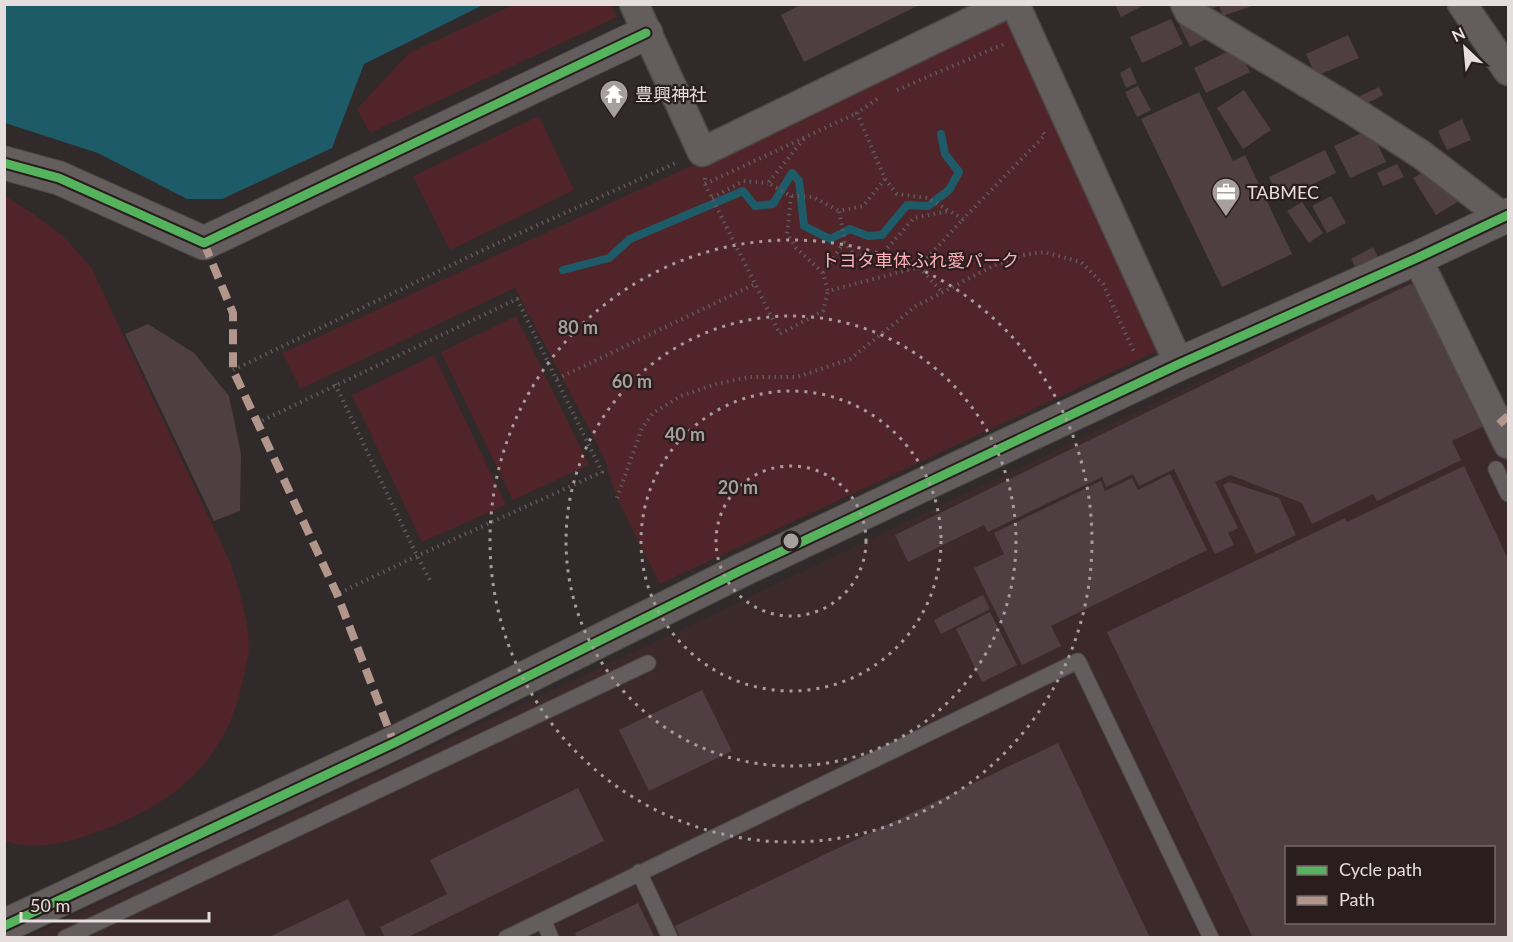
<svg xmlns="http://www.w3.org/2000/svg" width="1513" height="942" font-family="Lato,'Noto Sans JP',sans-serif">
<rect width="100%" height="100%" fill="#312a2b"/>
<path fill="#3c2a2b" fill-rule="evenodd" d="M 1412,280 L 1508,454 L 1508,937 L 26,938 L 689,626 ZM 1286,848 L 1494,848 L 1494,922 L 1286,922 Z"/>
<path fill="#502429" d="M 513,5 L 611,5 L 617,17 L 370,133 L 357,109 L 409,53 Z
M 1016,10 L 1170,345 L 660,584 L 617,498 L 604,457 L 515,288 L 300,389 L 283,353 L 689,167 Z
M 539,116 L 574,190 L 450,250 L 413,176 Z
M 5,196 L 35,215 L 63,236 L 91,267 L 230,562 C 238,588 249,619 249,646 C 249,656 245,668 243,678 C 229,758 176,803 102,830 C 72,842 36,852 5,841 Z
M 516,316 L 589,465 L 513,500 L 441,352 Z
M 434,355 L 506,505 L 422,542 L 352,395 Z"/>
<path fill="#1e5b68" d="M 5,4 L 483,4 L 483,5 L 364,64 L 332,148 L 222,199 L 187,199 L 98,153 L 5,123 Z"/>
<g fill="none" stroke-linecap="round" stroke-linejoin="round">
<path stroke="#1e5b68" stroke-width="8" d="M 563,270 L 609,258 L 630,239 L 743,191 L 755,206 L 773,204 L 792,173 L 799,181 L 804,226 L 830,239 L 850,229 L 868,236 L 882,235 L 907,205 L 928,206 L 949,190 L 959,172 L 945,154 L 941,134"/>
</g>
<path fill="#4f3f42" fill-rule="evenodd" d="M 802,4 L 921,4 L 804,62 L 781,15 Z
M 1115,4 L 1146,4 L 1121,17 Z
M 1206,4 L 1255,4 L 1255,5 L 1223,16 L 1219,6 L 1208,10 Z
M 1186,13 L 1210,37 L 1190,47 L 1176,18 Z
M 1171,19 L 1183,44 L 1142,63 L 1130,37 Z
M 1348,35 L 1359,58 L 1316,76 L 1306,54 Z
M 1237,47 L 1250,72 L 1206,93 L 1194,68 Z
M 1130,67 L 1137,83 L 1126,88 L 1120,73 Z
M 1138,86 L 1151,110 L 1137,117 L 1125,92 Z
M 1379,87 L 1383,95 L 1364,105 L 1360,96 Z
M 1244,90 L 1271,130 L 1243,149 L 1217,108 Z
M 1199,92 L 1233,161 L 1245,155 L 1292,254 L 1222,287 L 1141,119 Z
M 1462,119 L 1471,140 L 1447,150 L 1438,131 Z
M 1370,129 L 1386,162 L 1350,178 L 1334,146 Z
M 1325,150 L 1336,173 L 1280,200 L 1269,177 Z
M 1397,164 L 1404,177 L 1383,186 L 1377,173 Z
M 1430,168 L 1459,201 L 1436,215 L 1413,178 Z
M 1331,196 L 1346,223 L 1327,233 L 1312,206 Z
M 1302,202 L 1323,233 L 1309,243 L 1287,211 Z
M 1373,247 L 1380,261 L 1358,272 L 1351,259 Z
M 1410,284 L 1419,287 L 1486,425 L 1452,441 L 1461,460 L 1377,501 L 1373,494 L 1312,524 L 1302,503 L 1230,475 L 1215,482 L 1238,528 L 1228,533 L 1234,545 L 1215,554 L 1174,469 L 1139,486 L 1133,474 L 1106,487 L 1102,477 L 988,532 L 984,525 L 908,562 L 895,535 Z
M 148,324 L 194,353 L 229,396 L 241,454 L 240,511 L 214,521 L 125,334 Z
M 1464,466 L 1508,559 L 1508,938 L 1253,938 L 1107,632 L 1345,518 L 1347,522 ZM 1286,848 L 1494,848 L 1494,922 L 1286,922 Z
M 1170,474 L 1207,550 L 1051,626 L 1061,646 L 1022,665 L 974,568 L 1004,554 L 994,533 L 1101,481 L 1105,491 L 1132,478 L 1138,490 Z
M 1229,482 L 1279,498 L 1296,535 L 1256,554 L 1223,485 Z
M 983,595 L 990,609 L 941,634 L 934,620 Z
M 990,612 L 1017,665 L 982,682 L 956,629 Z
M 702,690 L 732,751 L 649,791 L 619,730 Z
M 1058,743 L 1150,938 L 680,938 L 675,926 Z
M 578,788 L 604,841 L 406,938 L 385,938 L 380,927 L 447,894 L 430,860 Z
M 348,899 L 367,938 L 267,938 Z
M 638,903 L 655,938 L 577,938 L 575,933 Z"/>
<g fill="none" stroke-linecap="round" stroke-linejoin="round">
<g stroke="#4e4848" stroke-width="17">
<path id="lane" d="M 1496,469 L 1508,494
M 639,872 L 670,938
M 543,920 L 551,938
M 65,938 L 648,663
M 506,938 L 1078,661 L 1211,938"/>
</g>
<g stroke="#4e4848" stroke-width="31">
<path id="street" d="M 634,4 L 702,152 L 1007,4
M 1015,4 L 1179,364
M 1185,4 L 1189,12 L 1352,110 L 1422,155 L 1503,217
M 1462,4 L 1508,71
M 1417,258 L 1508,444"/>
</g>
<g stroke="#4e4848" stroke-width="35">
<path id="secondary" d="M 4,163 L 59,178 L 204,243 L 646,33
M 4,926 L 394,743 L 742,570 L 1179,364 L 1417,258 L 1508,215"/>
</g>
<path stroke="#5f5a5b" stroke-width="4" stroke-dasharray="1.5 4.5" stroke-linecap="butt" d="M 897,90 L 1004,44
M 877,99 L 857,113 L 885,179 L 897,194 L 927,198 L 963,219 L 1045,135 L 1043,132
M 804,139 L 768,183 L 791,196 L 813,197 L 839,211
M 705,178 L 705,184 L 857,113
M 885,179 L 863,206 L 839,211 L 845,242 L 855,257 L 883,253 L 914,218 L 948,211
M 705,184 L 780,334 L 823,311 L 828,291
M 791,196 L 787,234 L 796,248 L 823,273
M 712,198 L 743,181 L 768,183
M 844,242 L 823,273 L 828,291 L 919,267 L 963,219
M 919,267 L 942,292
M 233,370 L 487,248 L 678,162
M 557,379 L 755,284
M 335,384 L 417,556 L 431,582
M 257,423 L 517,299 L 602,472 L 417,556 L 337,594
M 617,498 L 642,428 L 653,413 L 681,396 L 716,384 L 749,377 L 797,377 L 850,359 L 916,306 L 993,266 L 1023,255 L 1044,252 L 1081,262 L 1103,284 L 1135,354"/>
<use href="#lane" stroke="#635d5d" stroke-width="15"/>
<use href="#street" stroke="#635d5d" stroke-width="28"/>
<use href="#secondary" stroke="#635d5d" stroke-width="33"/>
<path stroke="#b2968c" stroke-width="8" stroke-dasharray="15 8" stroke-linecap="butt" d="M 204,243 L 233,313 L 233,370 L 337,594 L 394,743
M 1499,424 L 1508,416"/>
<g stroke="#2a1d1e" stroke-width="13">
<path id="cycleway" d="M 4,163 L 59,178 L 204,243 L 646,33
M 4,926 L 394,743 L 742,570 L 1179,364 L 1417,258 L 1508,215"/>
</g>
<use href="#cycleway" stroke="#56b35d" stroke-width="9"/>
</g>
<g fill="none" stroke="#a79e9f" stroke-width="3" stroke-dasharray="3 6">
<circle cx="791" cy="541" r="75"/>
<circle cx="791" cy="541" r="150"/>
<circle cx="791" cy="541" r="225"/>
<circle cx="791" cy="541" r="301"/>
</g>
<defs>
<g id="temple-pin" transform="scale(1.5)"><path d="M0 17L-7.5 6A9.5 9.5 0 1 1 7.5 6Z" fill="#a79e9f" stroke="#2a1d1e"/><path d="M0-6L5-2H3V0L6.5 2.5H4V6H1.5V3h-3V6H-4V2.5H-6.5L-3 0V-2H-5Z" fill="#fff"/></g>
<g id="office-pin" transform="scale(1.5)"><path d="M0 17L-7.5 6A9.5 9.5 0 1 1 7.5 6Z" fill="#a79e9f" stroke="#2a1d1e"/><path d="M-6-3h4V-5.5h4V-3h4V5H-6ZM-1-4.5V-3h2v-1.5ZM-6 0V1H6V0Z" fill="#fff"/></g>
</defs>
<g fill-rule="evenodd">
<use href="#temple-pin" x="614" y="94"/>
<use href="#office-pin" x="1226" y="192"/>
</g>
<g text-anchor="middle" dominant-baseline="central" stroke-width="4.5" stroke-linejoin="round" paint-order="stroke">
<g font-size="18" fill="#e6dddd" stroke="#2a1d1e" text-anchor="start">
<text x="635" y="94">豊興神社</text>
<text x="1247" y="192">TABMEC</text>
</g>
<g font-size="18" fill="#fdaeb4" stroke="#2a1d1e">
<text x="920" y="260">トヨタ車体ふれ愛パーク</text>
</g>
</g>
<circle cx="791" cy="541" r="9" fill="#a79e9f" stroke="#2a1d1e" stroke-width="3"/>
<g font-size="18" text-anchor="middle" font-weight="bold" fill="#a79e9f" stroke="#2a1d1e" stroke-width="4.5" stroke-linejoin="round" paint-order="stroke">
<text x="578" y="334">80 m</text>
<text x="632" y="388">60 m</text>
<text x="685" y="441">40 m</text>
<text x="738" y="494">20 m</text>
</g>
<rect width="1513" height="942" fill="none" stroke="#e6dddd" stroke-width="12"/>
<rect x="1285" y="846" width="210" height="78" fill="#2a1d1e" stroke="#756a6a" stroke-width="1.5"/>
<rect x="1297" y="866" width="30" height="9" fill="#56b35d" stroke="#756a6a" stroke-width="1.5"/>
<text x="1339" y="876" font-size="18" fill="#e6dddd">Cycle path</text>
<rect x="1297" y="896" width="30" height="9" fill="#b2968c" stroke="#756a6a" stroke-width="1.5"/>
<text x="1339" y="906" font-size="18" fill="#e6dddd">Path</text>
<g transform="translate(1465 48) rotate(334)" stroke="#2a1d1e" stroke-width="4.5" paint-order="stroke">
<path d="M0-4.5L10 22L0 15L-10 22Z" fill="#e6dddd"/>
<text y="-9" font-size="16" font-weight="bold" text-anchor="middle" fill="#e6dddd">N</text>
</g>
<path d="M21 912v9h188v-9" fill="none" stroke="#e6dddd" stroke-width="3"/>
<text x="30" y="912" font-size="18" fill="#e6dddd" stroke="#2a1d1e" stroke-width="4.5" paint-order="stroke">50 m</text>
</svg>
